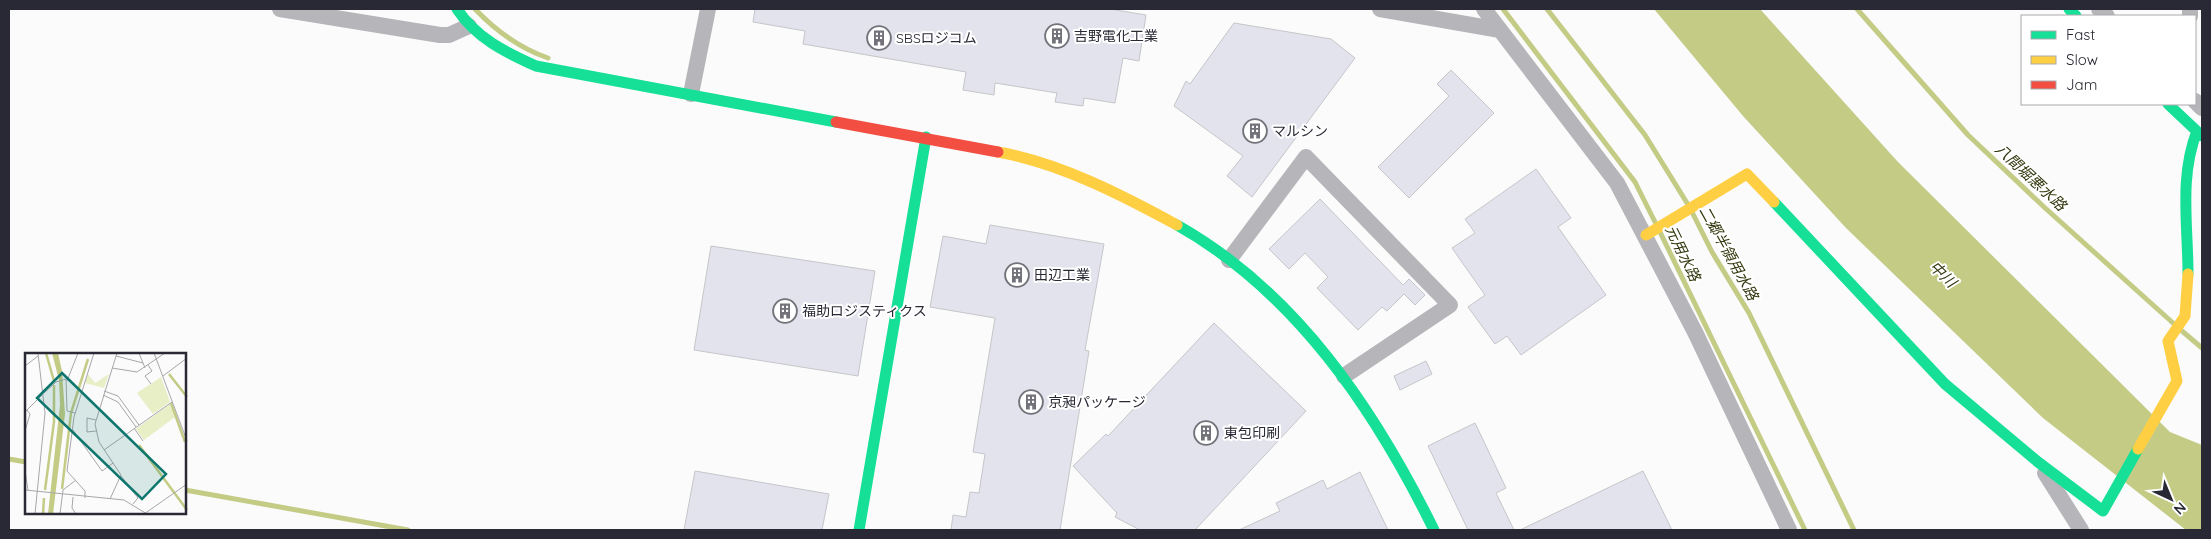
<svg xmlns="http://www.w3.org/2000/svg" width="2211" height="539" font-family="Quicksand,'Noto Sans JP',sans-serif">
<rect width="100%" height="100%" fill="#fbfbfb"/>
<path fill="#c3cb85" d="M 1654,9 L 1760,9 L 1898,162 L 2170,432 L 2202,445 L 2202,530 L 2186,530 L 2043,418 L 1846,228 L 1743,116 Z"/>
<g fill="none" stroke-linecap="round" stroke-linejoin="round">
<path stroke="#c3cb85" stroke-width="5" d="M 475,9 C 496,31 519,48 548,58
M 1503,9 L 1635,182 L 1655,222
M 1547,9 L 1645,135 L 1687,203
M 1857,9 L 1968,135 L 2044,207 L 2173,323
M 1692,212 L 1712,252 L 1749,313 L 1854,530
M 1660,232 L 1805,530
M 2182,331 L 2202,348
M 9,459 L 26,462
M 185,490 L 408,530"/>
</g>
<path fill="#e3e3ed" stroke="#c5c5ca" d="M 755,9 L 1110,9 L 1146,15 L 1139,61 L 1123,58 L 1115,103 L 1084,98 L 1083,106 L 1055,102 L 1057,93 L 995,83 L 994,95 L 963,90 L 966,72 L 803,44 L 805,31 L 753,22 Z
M 1234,23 L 1331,39 L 1355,58 L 1252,197 L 1227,176 L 1243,156 L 1174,106 L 1186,81 L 1190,84 Z
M 1451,70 L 1494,113 L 1409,198 L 1378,167 L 1449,96 L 1437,84 Z
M 1536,169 L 1571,218 L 1558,227 L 1606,295 L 1521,355 L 1507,336 L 1495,344 L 1468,307 L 1485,295 L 1452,248 L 1475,233 L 1465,219 Z
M 1320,199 L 1403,285 L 1409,279 L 1425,295 L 1415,305 L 1404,294 L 1387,311 L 1382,307 L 1358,330 L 1317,288 L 1328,277 L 1305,253 L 1289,269 L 1269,249 Z
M 990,225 L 1104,244 L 1085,350 L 1089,351 L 1060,530 L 951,530 L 953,515 L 966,517 L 970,492 L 979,493 L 985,454 L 973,452 L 995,318 L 930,307 L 943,236 L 986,244 Z
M 711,246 L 875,271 L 858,376 L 694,350 Z
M 1214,323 L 1306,411 L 1195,530 L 1140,530 L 1115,517 L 1117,513 L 1073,466 L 1106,434 L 1108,436 Z
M 1426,361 L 1432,374 L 1400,390 L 1394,376 Z
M 1475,423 L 1506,488 L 1496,493 L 1514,530 L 1468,530 L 1428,446 Z
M 695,471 L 829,494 L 822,530 L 684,530 Z
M 1643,471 L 1672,530 L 1520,530 Z
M 1360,472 L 1388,530 L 1239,530 L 1280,511 L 1276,503 L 1323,480 L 1327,489 Z"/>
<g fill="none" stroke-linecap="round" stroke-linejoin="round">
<path stroke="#b6b6ba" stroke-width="16" d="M 280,9 L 440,35 L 449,35 L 469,26
M 1380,9 L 1500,30
M 1484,9 L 1617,183 L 1695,332 L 1789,530
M 2099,9 L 2107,16
M 2190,16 L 2190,9
M 691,94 L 708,9
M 2195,101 L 2202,108
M 1229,260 L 1306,157 L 1450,305 L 1344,376
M 2045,473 L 2081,530"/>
<path stroke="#16e098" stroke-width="11" d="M 457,9 C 476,38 505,52 536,66 L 836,122
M 2069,9 L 2076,16
M 2168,104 L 2202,136
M 1774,202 L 1945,384 L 2038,462 L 2103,511 L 2138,449
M 1177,225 C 1296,292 1375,410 1434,530
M 2188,274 C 2188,225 2179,177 2197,131
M 859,530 L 926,137"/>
<path stroke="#ffcf43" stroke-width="11" d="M 998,152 C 1060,163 1122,195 1177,225
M 1646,235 L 1747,174 L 1774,202
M 2138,449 L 2177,381 L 2168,341 L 2185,316 L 2188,274"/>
<path stroke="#f24e42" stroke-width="11" d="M 836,122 L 998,152"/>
</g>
<defs>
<g id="building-ring" transform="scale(1.25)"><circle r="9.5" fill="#fff" stroke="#72727a" stroke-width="1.5"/><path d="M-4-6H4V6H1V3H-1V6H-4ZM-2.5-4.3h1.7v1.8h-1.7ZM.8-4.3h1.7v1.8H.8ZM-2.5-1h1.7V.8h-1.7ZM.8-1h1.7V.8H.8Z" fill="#72727a"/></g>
</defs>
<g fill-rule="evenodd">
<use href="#building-ring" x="1057" y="36"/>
<use href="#building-ring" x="879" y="38"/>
<use href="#building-ring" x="1255" y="131"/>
<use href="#building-ring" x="1017" y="275"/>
<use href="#building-ring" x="785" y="311"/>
<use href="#building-ring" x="1031" y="402"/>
<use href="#building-ring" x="1206" y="433"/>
</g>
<g text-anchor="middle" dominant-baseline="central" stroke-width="4" stroke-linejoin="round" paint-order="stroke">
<g font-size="14" fill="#282934" stroke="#fff" text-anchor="start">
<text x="1074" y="36">吉野電化工業</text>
<text x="896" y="38">SBSロジコム</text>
<text x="1272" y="131">マルシン</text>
<text x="1034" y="275">田辺工業</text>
<text x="802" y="311">福助ロジスティクス</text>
<text x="1048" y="402">京昶パッケージ</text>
<text x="1224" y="433">東包印刷</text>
</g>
<g font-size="15" font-style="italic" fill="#34380e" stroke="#fff">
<text transform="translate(2031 177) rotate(43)">八間堀悪水路</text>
<text transform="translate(1683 253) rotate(64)">元用水路</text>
<text transform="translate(1729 253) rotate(61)">二郷半領用水路</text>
<text transform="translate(1943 274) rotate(44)">中川</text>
</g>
</g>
<g transform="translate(25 353)">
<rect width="161" height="161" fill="#fbfbfb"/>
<path d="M 63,21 L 70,30 L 84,21 L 79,35 L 60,30 ZM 136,24 L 145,49 L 128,61 L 112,40 ZM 145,51 L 150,64 L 119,87 L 111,76 Z" fill="#e8eec6"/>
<path d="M 27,0 L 33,0 L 37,18 L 40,61 L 28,161 L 23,161 L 35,52 L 34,27 Z" fill="#c3cb85"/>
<path fill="none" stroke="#c3cb85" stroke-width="2.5" d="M 21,0 L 29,28M 144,21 L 162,44M 146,50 L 160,89M 114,92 L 162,157M 37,136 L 46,60 L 63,6M 20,137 L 29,69 L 29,32M 18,161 L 19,145"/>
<path fill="none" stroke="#a7a7ab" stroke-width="1" d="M 114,0 L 120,15M 129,0 L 162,88M 91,3 L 118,10M 123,12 L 127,18 L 120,23 L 126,31M 0,13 L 13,3M 87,15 L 112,19 L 140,0M 138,23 L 162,5M 42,28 L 53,0M 79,38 L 93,43 L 114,72M 19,40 L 31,29 L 41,26 L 42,58 L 50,60M 78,42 L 93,49 L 111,74M 0,59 L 17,42M 71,67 L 62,65 L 62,79 L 71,78M 109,75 L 118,88M 48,77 L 77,118 L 88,110M 0,78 L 5,61 L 2,57M 79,97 L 147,49M 0,118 L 3,137M 96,123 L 113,145 L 108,151M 0,137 L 99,147 L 122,161M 48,144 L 47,155 L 51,161M 60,145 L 60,138 L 42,118 L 49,64 L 69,0M 85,146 L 96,122 L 74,89 L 70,71 L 92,0M 10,161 L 20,60 L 13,1M 35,161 L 38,137 L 51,127M 119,161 L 162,131"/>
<path fill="#0f766e" fill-opacity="0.15" stroke="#0f766e" stroke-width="2.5" d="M 37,20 L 141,121 L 117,146 L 12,45 Z"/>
<rect width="161" height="161" fill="none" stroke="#282934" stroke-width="2.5"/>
</g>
<rect width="2211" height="539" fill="none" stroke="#282934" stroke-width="20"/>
<rect x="2021" y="15" width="175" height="90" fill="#ffffff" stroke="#a9a9ae"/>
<rect x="2031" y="31" width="25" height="8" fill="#16e098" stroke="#a9a9ae"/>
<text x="2066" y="40" font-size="15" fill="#282934">Fast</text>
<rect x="2031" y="56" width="25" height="8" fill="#ffcf43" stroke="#a9a9ae"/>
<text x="2066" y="65" font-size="15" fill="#282934">Slow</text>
<rect x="2031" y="81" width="25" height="8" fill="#f24e42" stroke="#a9a9ae"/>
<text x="2066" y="90" font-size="15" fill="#282934">Jam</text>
<g transform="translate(2171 499) rotate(136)" stroke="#ffffff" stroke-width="4" paint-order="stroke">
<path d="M0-4L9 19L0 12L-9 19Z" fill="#282934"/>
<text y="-8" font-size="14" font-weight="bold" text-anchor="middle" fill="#282934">N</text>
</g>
</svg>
